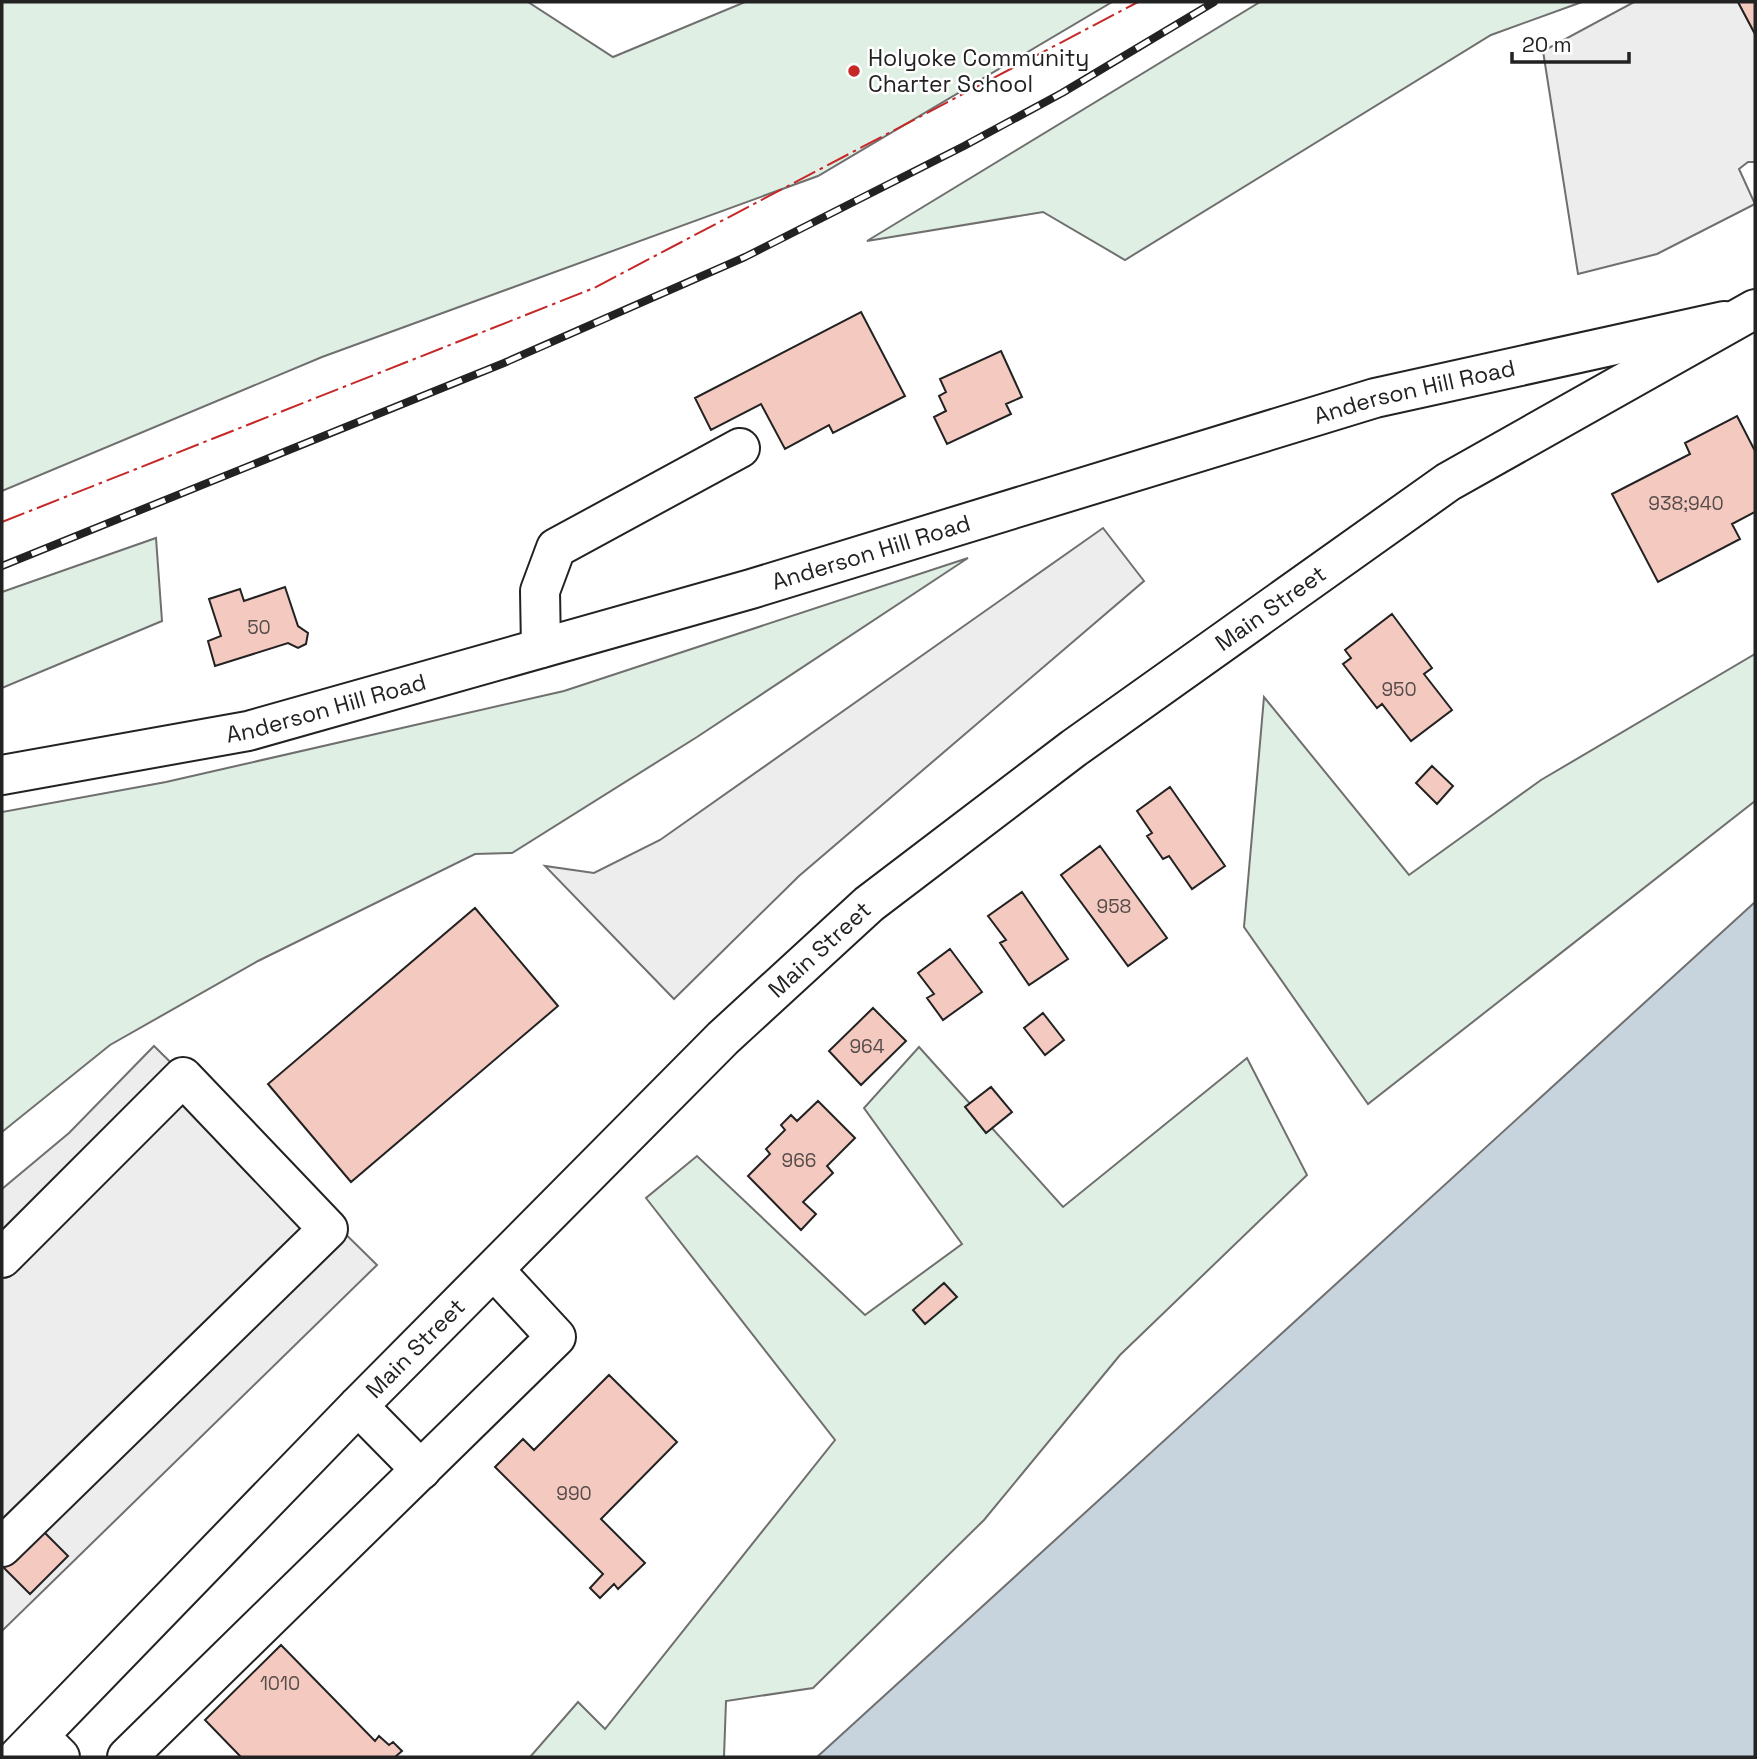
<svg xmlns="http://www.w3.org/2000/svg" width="1757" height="1759" font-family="'Space Grotesk',sans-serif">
<rect width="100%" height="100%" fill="#fff"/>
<path fill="#e0efe3" stroke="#6f6f6f" stroke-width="2" d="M 2,2 L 528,2 L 613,57 L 745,2 L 1112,2 L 818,176 L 322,357 L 2,491 Z
M 1260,2 L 1582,2 L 1491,35 L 1125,260 L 1043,212 L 867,241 Z
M 156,538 L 162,621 L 2,688 L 2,592 Z
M 968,558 L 697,737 L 512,853 L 475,854 L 258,961 L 110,1045 L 2,1132 L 2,812 L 166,782 L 564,691 Z
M 1755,654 L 1755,801 L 1368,1104 L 1244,927 L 1264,697 L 1409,875 L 1541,780 Z
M 919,1047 L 1063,1207 L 1247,1058 L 1307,1175 L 1120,1355 L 984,1520 L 813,1688 L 726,1701 L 724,1757 L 530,1757 L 578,1702 L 605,1729 L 835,1440 L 646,1198 L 697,1156 L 865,1315 L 962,1244 L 864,1108 Z"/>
<path fill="#ededed" stroke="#6f6f6f" stroke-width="2" d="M 1634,2 L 1738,2 L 1755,34 L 1755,162 L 1748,162 L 1739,169 L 1755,204 L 1657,254 L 1578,274 L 1543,51 Z
M 1103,528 L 1144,581 L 799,876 L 674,999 L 545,866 L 594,873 L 660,840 Z
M 154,1046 L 377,1265 L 2,1631 L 2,1189 L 69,1133 Z"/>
<path fill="#c7d3dd" stroke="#6f6f6f" stroke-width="2" d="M 1755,902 L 1755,1757 L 817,1757 Z"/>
<path fill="#f3c9c0" stroke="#222" stroke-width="2" d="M 1738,2 L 1755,2 L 1755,34 Z
M 861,312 L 905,396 L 833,433 L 829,425 L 785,449 L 761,404 L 711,430 L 695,398 Z
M 1001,351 L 1022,397 L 1006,404 L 1011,414 L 947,444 L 934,417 L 946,411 L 939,396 L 946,392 L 940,379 Z
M 1737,416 L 1755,451 L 1755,512 L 1732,524 L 1740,539 L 1658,582 L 1612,494 L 1690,454 L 1685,443 Z
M 285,587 L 298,626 L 308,633 L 306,644 L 298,648 L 288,643 L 215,666 L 208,641 L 221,636 L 209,599 L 240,589 L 244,601 Z
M 1392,614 L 1432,668 L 1424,674 L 1452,710 L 1411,741 L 1382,704 L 1377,708 L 1343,664 L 1351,658 L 1345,650 Z
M 1432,766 L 1453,786 L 1437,804 L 1416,783 Z
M 1170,787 L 1225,866 L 1192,889 L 1169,856 L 1163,859 L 1147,836 L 1152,833 L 1137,811 Z
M 1100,846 L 1167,938 L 1128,966 L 1061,875 Z
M 1022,892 L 1068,959 L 1029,985 L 1000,943 L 1006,940 L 988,916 Z
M 475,908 L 558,1006 L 351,1182 L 268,1084 Z
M 950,949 L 982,992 L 943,1020 L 927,998 L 934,994 L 918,973 Z
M 873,1008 L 906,1041 L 861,1085 L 829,1051 Z
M 1043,1013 L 1064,1040 L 1045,1055 L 1024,1028 Z
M 991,1087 L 1012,1112 L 986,1133 L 965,1107 Z
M 818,1101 L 855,1138 L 827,1166 L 833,1173 L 803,1202 L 816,1214 L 801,1230 L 748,1176 L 770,1154 L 766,1149 L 785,1130 L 781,1125 L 791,1115 L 797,1121 Z
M 944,1283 L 957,1297 L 925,1324 L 913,1310 Z
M 609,1375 L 677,1442 L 601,1519 L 645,1563 L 618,1589 L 614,1584 L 600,1598 L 590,1588 L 603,1574 L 495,1467 L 523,1439 L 534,1450 Z
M 41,1529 L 68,1556 L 30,1594 L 3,1567 Z
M 281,1645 L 375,1741 L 379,1736 L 389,1745 L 393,1742 L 402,1751 L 395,1757 L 238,1757 L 240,1756 L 205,1720 Z"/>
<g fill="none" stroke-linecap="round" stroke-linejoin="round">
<g stroke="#222" stroke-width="42">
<g id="minor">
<path d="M 541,648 L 540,591 L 556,548 L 740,448"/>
<path id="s1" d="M 2,775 L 248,731 L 751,589 L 1375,398 L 1724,321"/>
<path d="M 2,1258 L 183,1077 L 328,1229 L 2,1547"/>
<path d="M 358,1406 L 421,1470"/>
<path d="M 39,1736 L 60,1757"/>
<path d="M 127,1757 L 556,1337 L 495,1271"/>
</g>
</g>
<g stroke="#222" stroke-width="42">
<g id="major">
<path id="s2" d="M 18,1757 L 358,1406 L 723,1038 L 869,904 L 1074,748 L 1448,482 L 1755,309"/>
</g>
</g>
<use href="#minor" stroke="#fff" stroke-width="38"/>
<use href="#major" stroke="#fff" stroke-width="38"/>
<g stroke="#222" stroke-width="8">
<path id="rail" d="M 2,566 L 504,363 L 745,257 L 964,146 L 1062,93 L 1214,2"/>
</g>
<use href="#rail" stroke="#fff" stroke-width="5" stroke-dasharray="16" stroke-linecap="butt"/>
<path stroke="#c62828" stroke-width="2" stroke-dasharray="24 5 3.5 5" stroke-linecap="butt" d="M 2,522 L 594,288 L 1138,2"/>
</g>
<circle fill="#c62828" stroke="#fff" stroke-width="2.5" cx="854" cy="71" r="7"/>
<g text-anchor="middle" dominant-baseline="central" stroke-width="5" stroke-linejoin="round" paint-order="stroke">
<g font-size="19" fill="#564c4a">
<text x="1686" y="503">938;940</text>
<text x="259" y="627">50</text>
<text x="1399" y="689">950</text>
<text x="1114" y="906">958</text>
<text x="867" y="1046">964</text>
<text x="799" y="1160">966</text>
<text x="574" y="1493">990</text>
<text x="280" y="1683">1010</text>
</g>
<g font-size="23" fill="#222" stroke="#fff" text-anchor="start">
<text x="868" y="58">Holyoke Community<tspan x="868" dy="26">Charter School</tspan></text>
</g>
<g font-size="23" fill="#222" stroke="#fff">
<text stroke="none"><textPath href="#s1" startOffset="1465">Anderson Hill Road</textPath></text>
<text stroke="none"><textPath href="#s1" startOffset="898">Anderson Hill Road</textPath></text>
<text stroke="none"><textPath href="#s2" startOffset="1704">Main Street</textPath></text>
<text stroke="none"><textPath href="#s1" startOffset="331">Anderson Hill Road</textPath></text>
<text stroke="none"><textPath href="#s2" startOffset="1138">Main Street</textPath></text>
<text stroke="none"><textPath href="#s2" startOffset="570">Main Street</textPath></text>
</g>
</g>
<rect width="1757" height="1759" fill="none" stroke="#222222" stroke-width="7"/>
<path d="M1512 52v10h117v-10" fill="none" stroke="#222222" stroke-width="3.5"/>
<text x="1522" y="52" font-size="21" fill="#222222" stroke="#ffffff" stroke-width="5" paint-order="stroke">20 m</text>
</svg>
